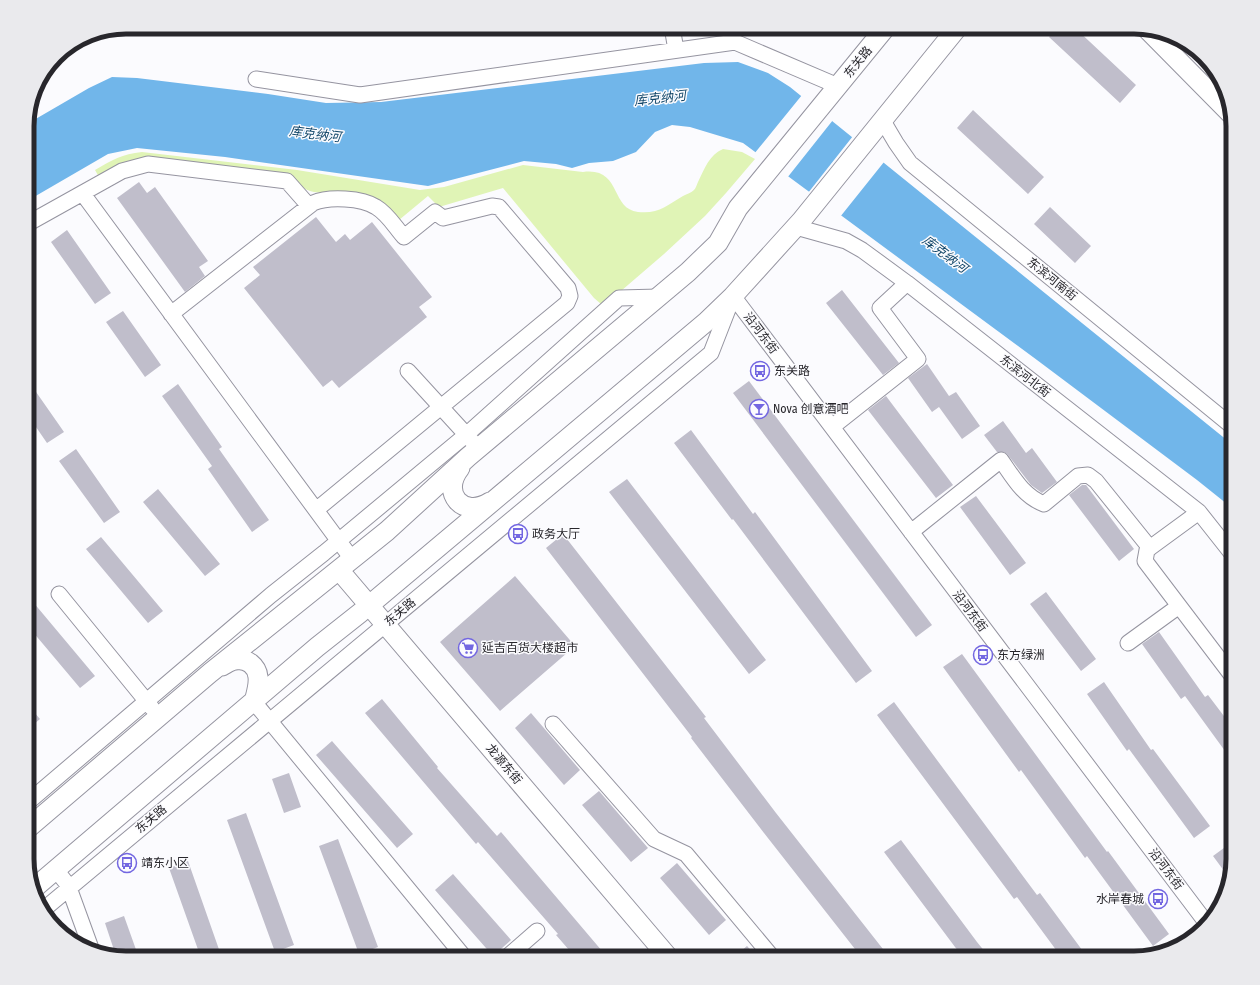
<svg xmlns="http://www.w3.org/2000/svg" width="1260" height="985" font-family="'Fira Sans Condensed','Noto Sans SC',sans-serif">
<rect width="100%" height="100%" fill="#fbfbfe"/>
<path fill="#e0f4b6" d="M 723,149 L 742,152 L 755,159 L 726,193 L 705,216 L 664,254 L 614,297 L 601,304 L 594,298 L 503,188 L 439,207 L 428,196 L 399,220 L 324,193 C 308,192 304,190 294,178 L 143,159 C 124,160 114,167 99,177 L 95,170 C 112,160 122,154 142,152 L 297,170 L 420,190 L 444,187 L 523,165 L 583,172 C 622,167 610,209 638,212 C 659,214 666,206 683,196 C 686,194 691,193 694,190 C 696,188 697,184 698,182 C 705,168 709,155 723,149 Z"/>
<path fill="#71b6ea" d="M 738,62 L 768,73 L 790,87 L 1233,445 L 1233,512 L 1227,504 L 1197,480 L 1037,360 L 743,143 L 690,127 L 672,125 L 655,132 L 636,152 L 613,161 L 589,163 L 572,168 L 556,164 L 524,161 L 428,186 L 225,157 L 137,148 L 108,154 L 27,201 L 27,124 L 89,88 L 112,77 L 137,78 L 268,94 L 326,103 L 381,102 L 704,63 Z"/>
<path fill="#fbfbfe" d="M 802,95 L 833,120 L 787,178 L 754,154 Z
M 853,136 L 884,162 L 840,217 L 808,193 Z"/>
<path fill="#c0becb" d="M 1058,27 L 1074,27 L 1136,85 L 1120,103 L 1049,37 Z
M 973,110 L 1044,177 L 1028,194 L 957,128 Z
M 139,182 L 147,193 L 155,187 L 208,261 L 199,267 L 205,276 L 185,292 L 117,198 Z
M 1050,207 L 1091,246 L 1075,263 L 1034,224 Z
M 316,217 L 336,242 L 345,234 L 350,240 L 372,222 L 432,297 L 419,307 L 427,317 L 339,388 L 332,380 L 323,387 L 244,288 L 260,275 L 253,267 Z
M 67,230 L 111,293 L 95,304 L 51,242 Z
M 842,290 L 899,363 L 883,375 L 826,303 Z
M 123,311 L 161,365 L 145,377 L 106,322 Z
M 927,364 L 949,396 L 956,392 L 980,426 L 962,439 L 939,407 L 932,412 L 908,378 Z
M 27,379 L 64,432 L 47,443 L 27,414 Z
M 749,381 L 932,625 L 916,637 L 733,393 Z
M 178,384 L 222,447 L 219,449 L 269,520 L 252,532 L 208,469 L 212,466 L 162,396 Z
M 886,396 L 953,485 L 936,498 L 868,410 Z
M 1003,421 L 1026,453 L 1032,448 L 1057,482 L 1042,493 L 1031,485 L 1008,455 L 1004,452 L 997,452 L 984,435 Z
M 691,430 L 753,514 L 755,512 L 872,671 L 856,683 L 733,519 L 732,520 L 674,443 Z
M 76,449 L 120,512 L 104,523 L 59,461 Z
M 627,479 L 766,660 L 749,674 L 609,492 Z
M 1082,485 L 1086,485 L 1134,549 L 1119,561 L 1069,495 Z
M 158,489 L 220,564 L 205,576 L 143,502 Z
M 976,496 L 1026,563 L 1010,575 L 960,507 Z
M 563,534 L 706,717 L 704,718 L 776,813 L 890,958 L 862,958 L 764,833 L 691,738 L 692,737 L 546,548 Z
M 101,537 L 163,611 L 148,623 L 86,549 Z
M 515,576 L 575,646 L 500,711 L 440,642 Z
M 1046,592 L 1096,659 L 1081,671 L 1030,604 Z
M 33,602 L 95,676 L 80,688 L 27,625 L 27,606 Z
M 1159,632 L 1205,697 L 1208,695 L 1233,728 L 1233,762 L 1185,696 L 1181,699 L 1142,644 Z
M 962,654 L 1107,852 L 1108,851 L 1169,934 L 1153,946 L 1087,856 L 1085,858 L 1021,770 L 1019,772 L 943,667 Z
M 1104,682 L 1151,750 L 1153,749 L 1210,826 L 1194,838 L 1129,749 L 1127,751 L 1087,694 Z
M 382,699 L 438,767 L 437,768 L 497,836 L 501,832 L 608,958 L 576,958 L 556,935 L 558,934 L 478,842 L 476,844 L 365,713 Z
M 894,702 L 1037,895 L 1040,893 L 1088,958 L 1062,958 L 1017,897 L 1014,899 L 877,715 Z
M 27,704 L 40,719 L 27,730 Z
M 531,713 L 580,770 L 564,785 L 515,728 Z
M 332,741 L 413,834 L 397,848 L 316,755 Z
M 289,773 L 301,807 L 284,813 L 272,779 Z
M 599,791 L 648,848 L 631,862 L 582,805 Z
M 246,813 L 294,945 L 275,952 L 227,820 Z
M 338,839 L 378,947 L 359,954 L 319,846 Z
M 901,840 L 977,942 L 990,958 L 964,958 L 955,947 L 884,852 Z
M 1228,845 L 1233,851 L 1230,879 L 1213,856 Z
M 188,861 L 222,958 L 201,958 L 169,868 Z
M 677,863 L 726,920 L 709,935 L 660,878 Z
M 453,874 L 511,940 L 493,956 L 435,890 Z
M 124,916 L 139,958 L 125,958 L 116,956 L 105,923 Z
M 747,946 L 758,958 L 733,958 Z"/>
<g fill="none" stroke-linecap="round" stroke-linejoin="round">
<g stroke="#9594a0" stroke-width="17">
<path id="minor" d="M 672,27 L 676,50
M 1166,47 L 1175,37
M 256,79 L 360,95 L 735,42 L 838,86
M 883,121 L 896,143 L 910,163 L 1233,427
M 83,194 L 352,559
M 27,224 L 122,171 L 148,164 L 287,181 L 309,206
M 796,227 L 846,241 L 862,250 L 907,283 L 1199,512 L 1233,555
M 733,296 L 1208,925
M 171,314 L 313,203 C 329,196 362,198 376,207 C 388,214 395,227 404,237 L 435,212 L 443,218 L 492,206 L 499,207 L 568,288 L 570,296 L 567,303 L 316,510
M 408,371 L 472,441
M 832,427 L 918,359 L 880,308 L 907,283
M 1199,512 L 1147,550 L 1145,561 L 1233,677
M 911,532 L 1001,460 C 1013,477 1023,496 1044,504 L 1078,476 L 1088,475 L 1096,481 L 1150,548
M 59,594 L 152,708
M 1128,643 L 1179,606
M 254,702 L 465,958
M 553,724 L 654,839 L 686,854 L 773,958
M 27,803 L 271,595 L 324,553 L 466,435 L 619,298 L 659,297
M 56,870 L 68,885 L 92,951
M 43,910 L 711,353 L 732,299
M 506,958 L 537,931"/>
</g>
<g stroke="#9594a0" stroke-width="21">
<path id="major" d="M 1147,29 L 1230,113
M 460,468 C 440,493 463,519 490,502
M 339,570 L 669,958
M 222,666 C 226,664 231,660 236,660 C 247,658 257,666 258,677 C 259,685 256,694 254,702
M 27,829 L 210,673 L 387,531 L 468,457 L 688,272 L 718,243 L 738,208 L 886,27
M 33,889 L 317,647 L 360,613 L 706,322 L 733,296 L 801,221 L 958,27"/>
</g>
<use href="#minor" stroke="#fff" stroke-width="15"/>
<use href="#major" stroke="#fff" stroke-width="19"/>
</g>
<defs>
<g id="bus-ring" transform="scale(1)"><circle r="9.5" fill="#fbfbfe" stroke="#7367e1" stroke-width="1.5"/><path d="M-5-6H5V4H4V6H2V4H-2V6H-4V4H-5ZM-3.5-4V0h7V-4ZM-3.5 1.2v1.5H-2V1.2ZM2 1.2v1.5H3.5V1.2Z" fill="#7367e1"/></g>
<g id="bar-ring" transform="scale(1)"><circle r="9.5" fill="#fbfbfe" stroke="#7367e1" stroke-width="1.5"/><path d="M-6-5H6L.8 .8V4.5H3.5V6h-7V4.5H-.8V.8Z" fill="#7367e1"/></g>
<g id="supermarket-ring" transform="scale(1)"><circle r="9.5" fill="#fbfbfe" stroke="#7367e1" stroke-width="1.5"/><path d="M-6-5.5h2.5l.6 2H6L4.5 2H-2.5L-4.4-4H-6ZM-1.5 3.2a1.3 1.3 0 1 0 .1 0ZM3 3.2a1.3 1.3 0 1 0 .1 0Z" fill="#7367e1"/></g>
</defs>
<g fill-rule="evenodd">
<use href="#bus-ring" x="760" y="371"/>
<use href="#bar-ring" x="759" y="409"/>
<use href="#bus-ring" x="518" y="534"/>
<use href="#supermarket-ring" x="468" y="648"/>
<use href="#bus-ring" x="983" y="655"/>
<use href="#bus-ring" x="127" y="863"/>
<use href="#bus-ring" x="1158" y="899"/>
</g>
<g text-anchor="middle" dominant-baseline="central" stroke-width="3" stroke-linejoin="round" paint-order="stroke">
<g font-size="12" fill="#28272c" stroke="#fbfbfe">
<text transform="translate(858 62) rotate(-51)">东关路</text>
<text transform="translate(1052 279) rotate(39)">东滨河南街</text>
<text transform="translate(761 333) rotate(53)">沿河东街</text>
<text transform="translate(1025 376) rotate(38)">东滨河北街</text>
<text transform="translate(970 611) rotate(53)">沿河东街</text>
<text transform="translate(400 612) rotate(-40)">东关路</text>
<text transform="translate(504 764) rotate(50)">龙源东街</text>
<text transform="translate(151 819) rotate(-40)">东关路</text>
<text transform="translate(1166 869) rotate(53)">沿河东街</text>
</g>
<g font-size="12" fill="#28272c" stroke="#fbfbfe" text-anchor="start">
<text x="774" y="371">东关路</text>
<text x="773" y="409">Nova 创意酒吧</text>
<text x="532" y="534">政务大厅</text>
<text x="482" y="648">延吉百货大楼超市</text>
<text x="997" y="655">东方绿洲</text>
<text x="141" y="863">靖东小区</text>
<text x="1144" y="899" text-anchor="end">水岸春城</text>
</g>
<g font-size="13" font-style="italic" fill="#15496b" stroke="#fbfbfe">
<text transform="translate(660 98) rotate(-6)">库克纳河</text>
<text transform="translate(315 134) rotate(7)">库克纳河</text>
<text transform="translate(945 254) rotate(37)">库克纳河</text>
</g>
</g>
<path d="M0 0H1260V985H0ZM126 34H1134A92 92 0 0 1 1226 126V859A92 92 0 0 1 1134 951H126A92 92 0 0 1 34 859V126A92 92 0 0 1 126 34Z" fill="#eaeaed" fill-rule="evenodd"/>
<path fill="none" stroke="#28272c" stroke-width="5" d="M126 34H1134A92 92 0 0 1 1226 126V859A92 92 0 0 1 1134 951H126A92 92 0 0 1 34 859V126A92 92 0 0 1 126 34Z"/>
</svg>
